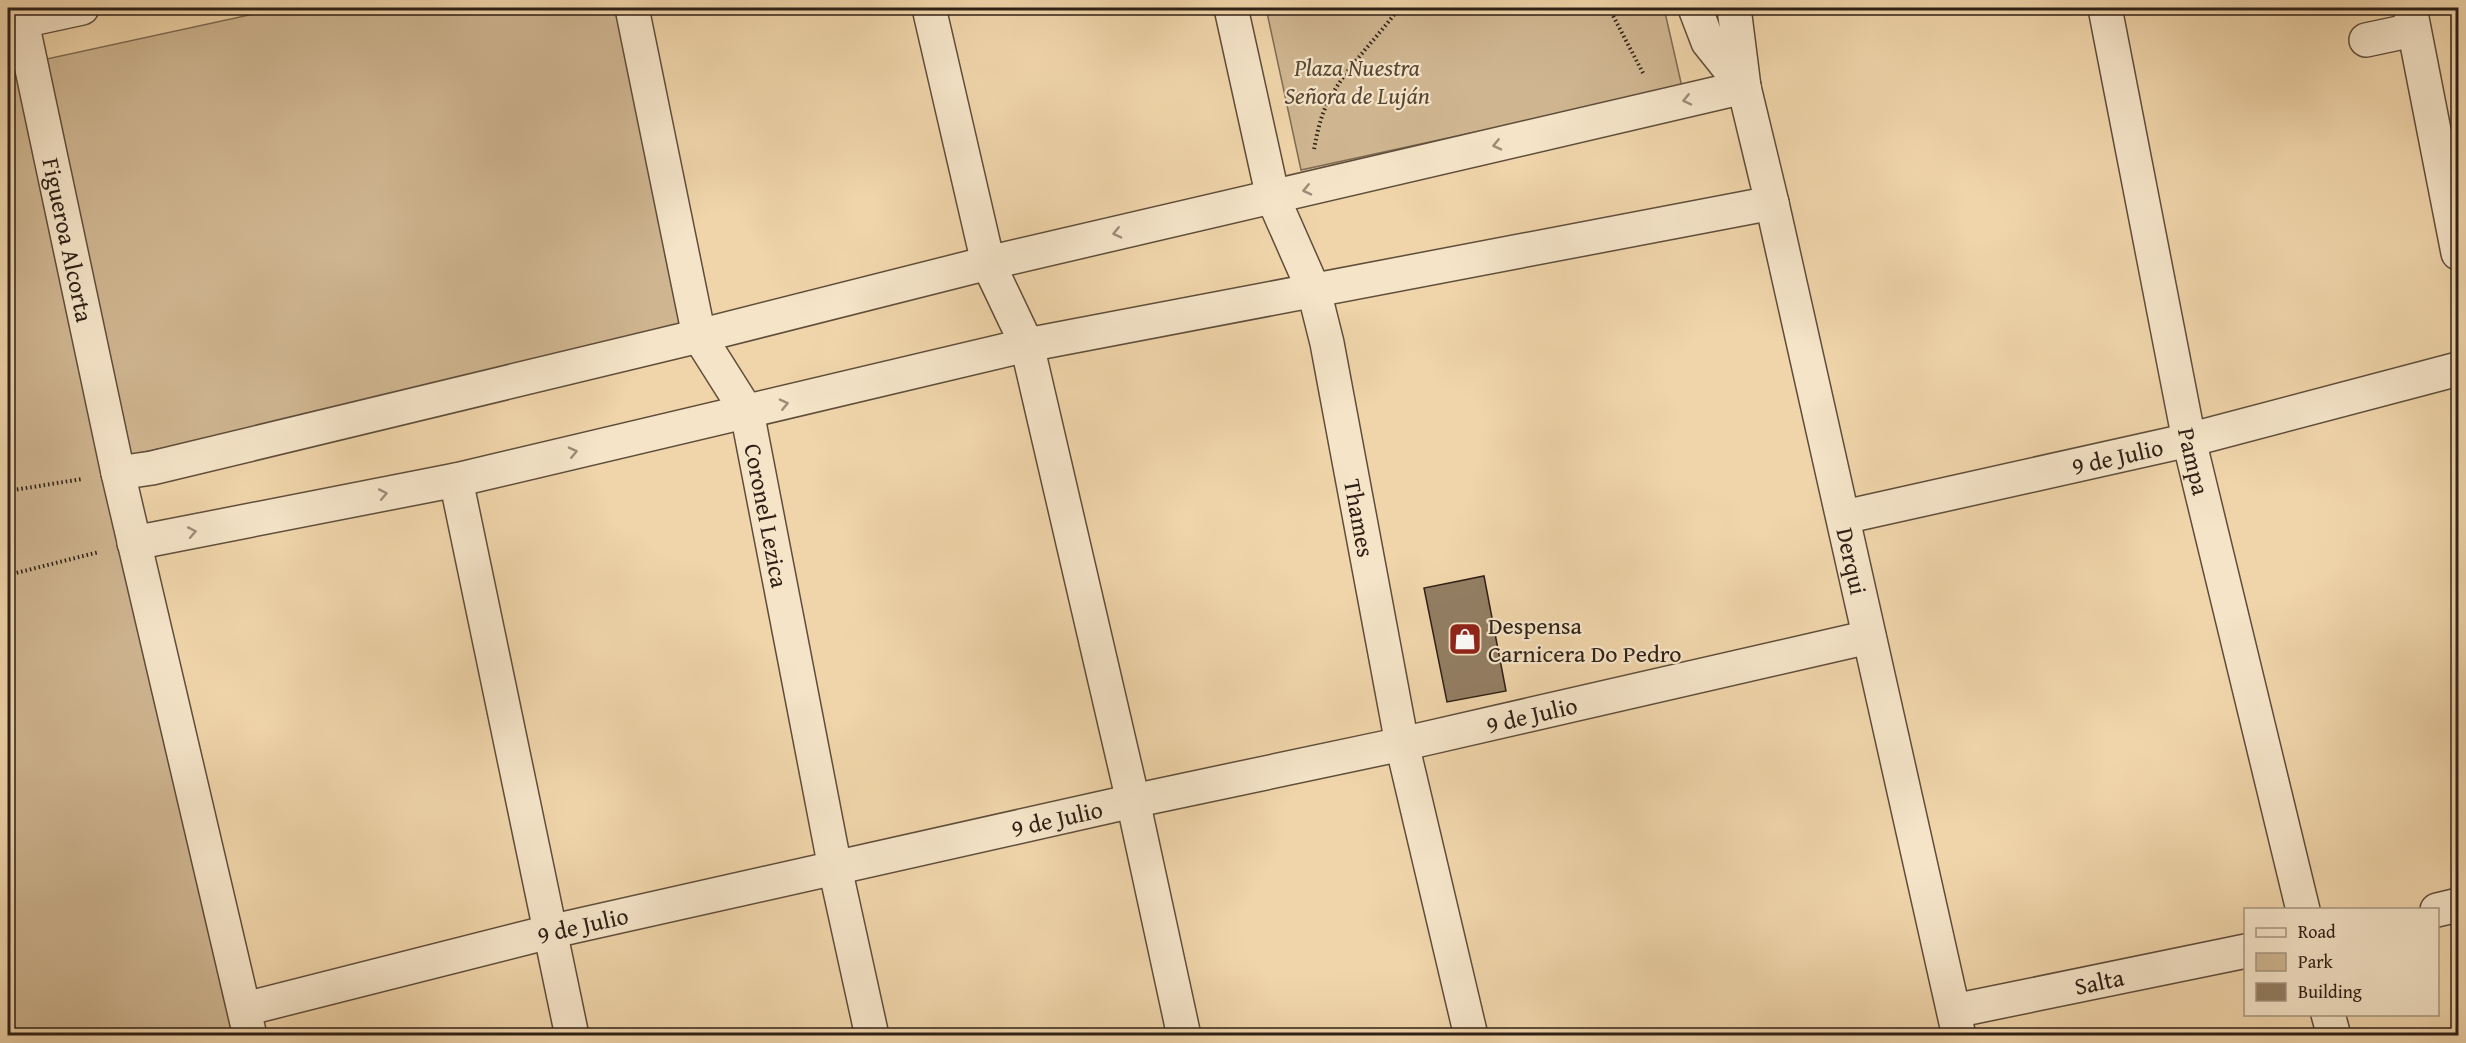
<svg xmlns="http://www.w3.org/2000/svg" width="2466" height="1043" font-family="'Gentium Book Plus',serif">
<rect width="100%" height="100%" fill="#f0d5aa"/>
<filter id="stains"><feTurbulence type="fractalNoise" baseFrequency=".00333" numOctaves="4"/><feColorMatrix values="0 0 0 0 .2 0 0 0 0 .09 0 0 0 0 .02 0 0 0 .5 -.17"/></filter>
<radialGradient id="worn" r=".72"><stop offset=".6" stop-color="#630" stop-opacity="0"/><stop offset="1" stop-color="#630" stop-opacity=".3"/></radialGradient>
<path fill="#cfb691" stroke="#7f6b54" stroke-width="1.5" d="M 8,8 L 250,1035 L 8,1035 Z
M 281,8 L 619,8 L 693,331 L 131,455 L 42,60 Z
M 1266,8 L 1664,8 L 1682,87 L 1301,170 Z"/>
<path fill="#937e63" stroke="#2f2016" stroke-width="1.5" d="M 1484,576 L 1506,691 L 1447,702 L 1424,588 Z"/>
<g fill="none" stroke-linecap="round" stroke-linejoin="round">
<g stroke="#5f4d3b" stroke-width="36">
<g id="minor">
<path id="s1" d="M 19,8 L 118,473 L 250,1036"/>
<path id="s2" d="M 632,8 L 699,336 L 747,412 L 835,868 L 872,1036"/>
<path d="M 929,8 L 988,263 L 1027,345 L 1133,801 L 1184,1036"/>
<path id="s3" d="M 1231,8 L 1273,198 L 1314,291 L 1327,343 L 1402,744 L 1471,1036"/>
<path d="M 1695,8 L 1708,42 L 1744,87"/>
<path id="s4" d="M 1734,8 L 1744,87 L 1772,203 L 1959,1036"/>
<path id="s5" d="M 2105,8 L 2189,440 L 2303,910"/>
<path d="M 2410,8 L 2458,253"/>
<path d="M 22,21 L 82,8"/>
<path d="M 2366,40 L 2413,30"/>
<path d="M 118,473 L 152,468 L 699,336 L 988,263 L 1744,87"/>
<path d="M 456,480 L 572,1036"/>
<path id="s6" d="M 1844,517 L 2189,440 L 2458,369"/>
<path d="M 134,543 L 456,480 L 1027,345 L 1772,203"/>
<path d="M 2437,910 L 2458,905"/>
<path id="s7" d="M 245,1009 L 549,932 L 1133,801 L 1402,744 L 1869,637"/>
<path id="s8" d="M 1954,1011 L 2246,951"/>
<path d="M 2328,1014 L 2334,1036"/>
</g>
</g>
<path stroke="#2f2016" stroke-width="4" stroke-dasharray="1.5 3" stroke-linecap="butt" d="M 1609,8 L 1643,73
M 1314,149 C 1317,134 1320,118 1327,104 C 1344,69 1376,40 1399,8
M 8,491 L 82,479
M 8,575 L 99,552"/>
<use href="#minor" stroke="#f5e4c8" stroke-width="33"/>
</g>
<defs><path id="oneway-chevron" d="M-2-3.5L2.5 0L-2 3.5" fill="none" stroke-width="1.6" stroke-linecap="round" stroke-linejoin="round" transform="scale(1.5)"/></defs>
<g stroke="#9c8c78">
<use href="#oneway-chevron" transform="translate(1687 100) rotate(167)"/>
<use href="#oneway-chevron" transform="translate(1497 145) rotate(167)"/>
<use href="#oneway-chevron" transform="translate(1307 190) rotate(167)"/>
<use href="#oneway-chevron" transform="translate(1117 233) rotate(167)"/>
<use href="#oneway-chevron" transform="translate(784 404) rotate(-13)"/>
<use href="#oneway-chevron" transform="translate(573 452) rotate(-13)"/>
<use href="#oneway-chevron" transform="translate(383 494) rotate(-11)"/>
<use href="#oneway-chevron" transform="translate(192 532) rotate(-11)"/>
</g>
<defs>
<g id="shop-square" transform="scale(1.725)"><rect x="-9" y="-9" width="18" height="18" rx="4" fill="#8f2418" stroke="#f5e4c8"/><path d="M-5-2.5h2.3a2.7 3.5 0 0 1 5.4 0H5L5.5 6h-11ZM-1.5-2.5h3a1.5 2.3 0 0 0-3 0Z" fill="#fff"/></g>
</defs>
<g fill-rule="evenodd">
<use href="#shop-square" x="1465" y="639"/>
</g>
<g text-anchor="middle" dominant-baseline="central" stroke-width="4.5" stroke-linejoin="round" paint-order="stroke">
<g font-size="24" font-style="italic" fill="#574635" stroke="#f5e4c8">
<text x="1357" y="67">Plaza Nuestra<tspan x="1357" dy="28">Señora de Luján</tspan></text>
</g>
<g font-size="24" fill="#2f2016" stroke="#f5e4c8">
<text stroke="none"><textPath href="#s1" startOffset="237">Figueroa Alcorta</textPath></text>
<text stroke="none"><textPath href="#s6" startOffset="280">9 de Julio</textPath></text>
<text stroke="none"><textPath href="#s5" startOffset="462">Pampa</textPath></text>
<text stroke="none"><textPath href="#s2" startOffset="530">Coronel Lezica</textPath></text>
<text stroke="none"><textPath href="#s3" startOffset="528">Thames</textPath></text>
<text stroke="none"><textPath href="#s4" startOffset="566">Derqui</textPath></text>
<text stroke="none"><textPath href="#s7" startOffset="1320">9 de Julio</textPath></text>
<text stroke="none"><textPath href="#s7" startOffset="834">9 de Julio</textPath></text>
<text stroke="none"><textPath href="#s7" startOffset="348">9 de Julio</textPath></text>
<text stroke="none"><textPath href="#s8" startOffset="148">Salta</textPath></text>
</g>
<g font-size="24" fill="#2f2016" stroke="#f5e4c8" text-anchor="start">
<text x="1488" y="625">Despensa<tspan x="1488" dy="28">Carnicera Do Pedro</tspan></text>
</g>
</g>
<rect width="2466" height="1043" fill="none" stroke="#f0d5aa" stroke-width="30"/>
<rect x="9" y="9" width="2448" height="1025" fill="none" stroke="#2f2016" stroke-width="3"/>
<rect x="15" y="15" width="2436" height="1013" fill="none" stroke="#2f2016" stroke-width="1.5"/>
<rect x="2244" y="908" width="195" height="108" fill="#f5e4c8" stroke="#a69681" stroke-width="1.5"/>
<rect x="2256" y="928" width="30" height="9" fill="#f5e4c8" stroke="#a69681" stroke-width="1.5"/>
<text x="2298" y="938" font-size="18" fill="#2f2016">Road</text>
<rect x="2256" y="953" width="30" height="18" fill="#cfb691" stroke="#a69681" stroke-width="1.5"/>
<text x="2298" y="968" font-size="18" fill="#2f2016">Park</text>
<rect x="2256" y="983" width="30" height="18" fill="#937e63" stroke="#a69681" stroke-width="1.5"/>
<text x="2298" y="998" font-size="18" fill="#2f2016">Building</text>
<rect width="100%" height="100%" filter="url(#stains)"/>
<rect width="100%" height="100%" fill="url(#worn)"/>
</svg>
